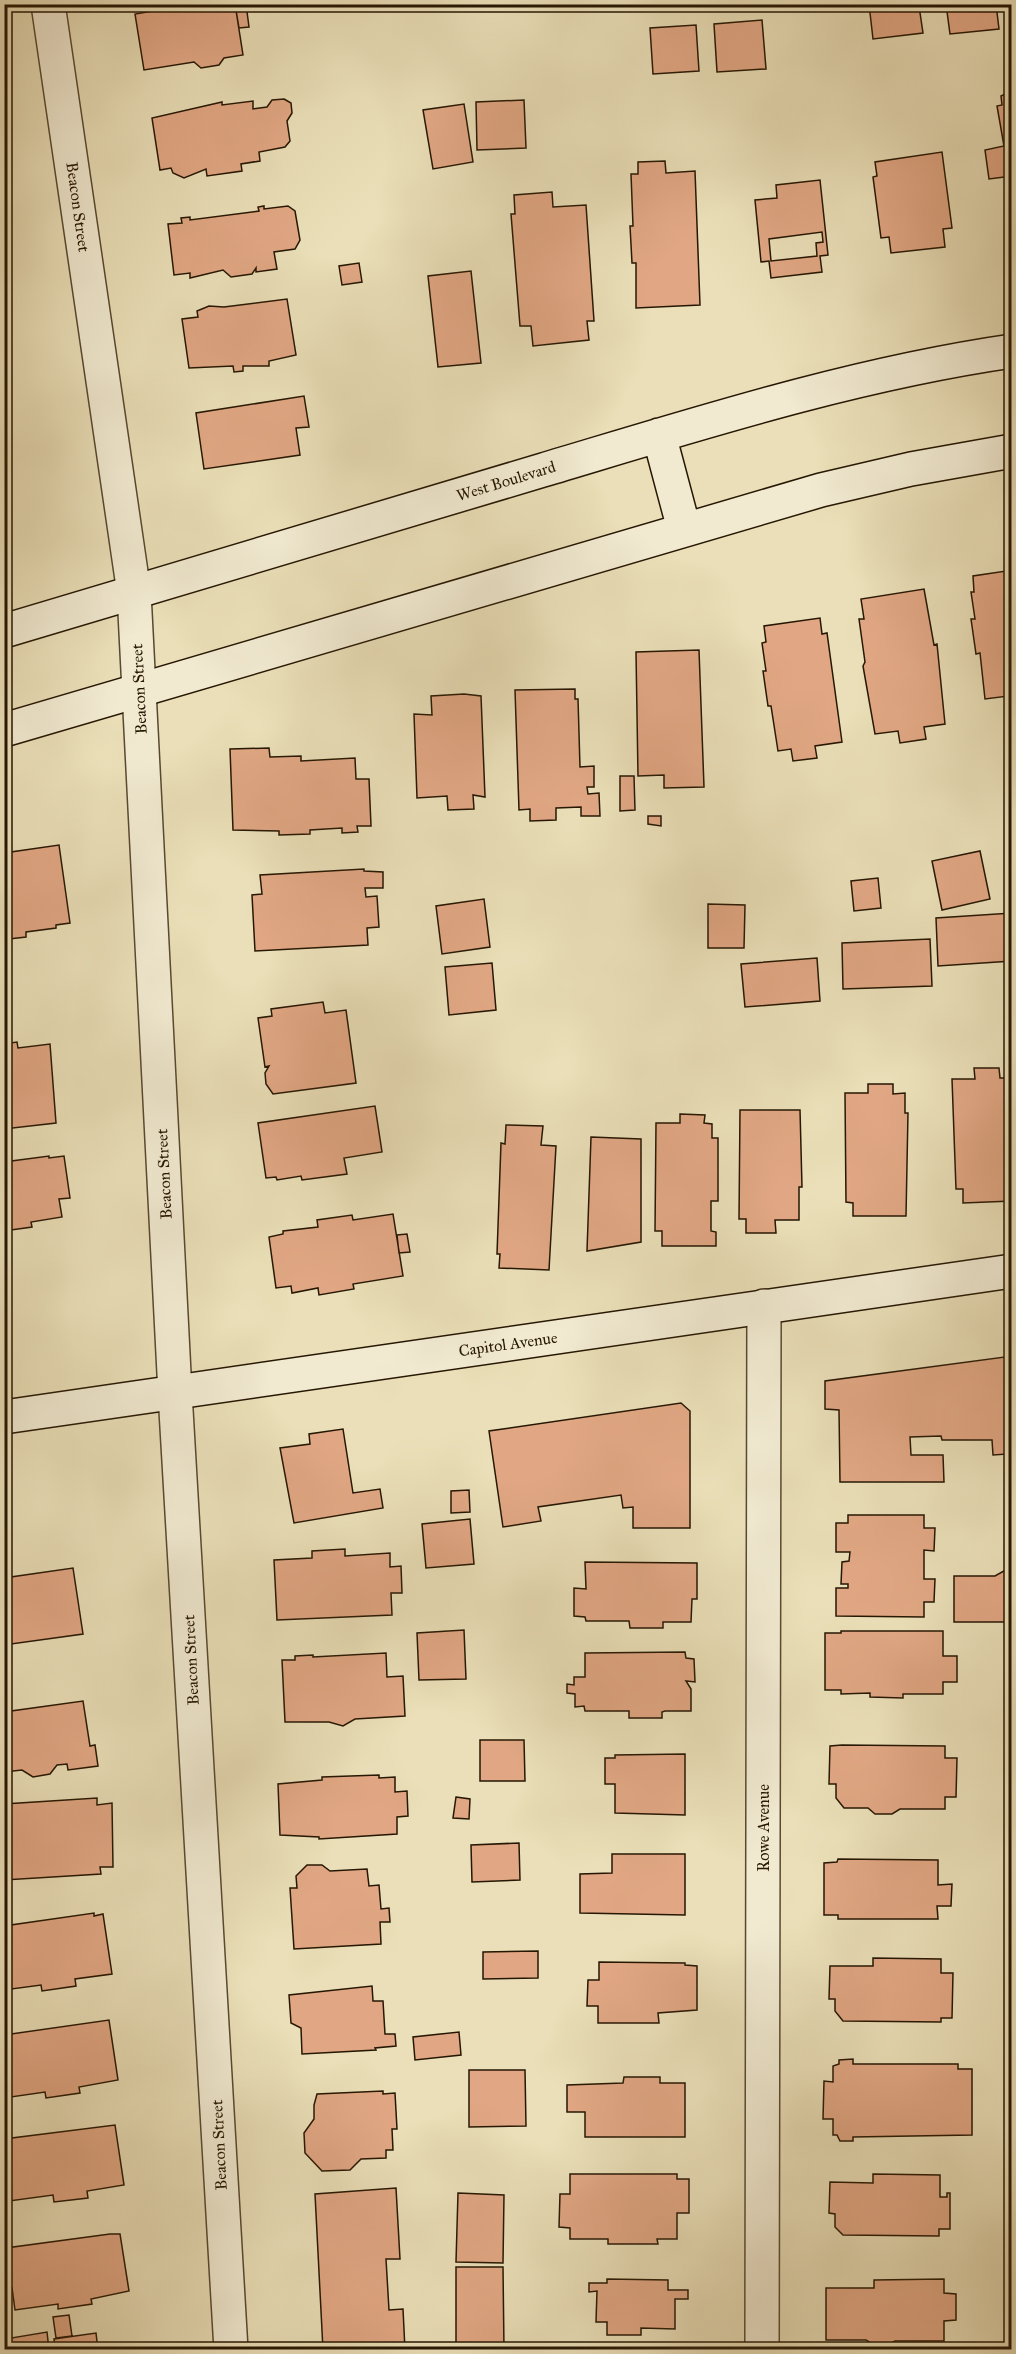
<svg xmlns="http://www.w3.org/2000/svg" width="1016" height="2354" font-family="'IM FELL Great Primer',serif">
<rect width="100%" height="100%" fill="#eadfb8"/>
<filter id="stains"><feTurbulence type="fractalNoise" baseFrequency=".00333" numOctaves="4"/><feColorMatrix values="0 0 0 0 .2 0 0 0 0 .09 0 0 0 0 .02 0 0 0 .5 -.17"/></filter>
<radialGradient id="worn" r=".72"><stop offset=".6" stop-color="#630" stop-opacity="0"/><stop offset="1" stop-color="#630" stop-opacity=".3"/></radialGradient>
<path fill="#e1a784" stroke="#261703" stroke-width="1.5" fill-rule="evenodd" d="M 194,4 L 235,4 L 243,55 L 224,58 L 219,65 L 201,68 L 194,62 L 144,70 L 135,14 Z
M 235,4 L 246,4 L 249,27 L 239,28 Z
M 869,4 L 929,4 L 919,6 L 923,33 L 873,39 Z
M 946,4 L 996,4 L 999,29 L 950,34 Z
M 762,20 L 766,69 L 717,72 L 714,24 Z
M 696,25 L 699,71 L 653,74 L 650,28 Z
M 1012,91 L 1012,176 L 989,179 L 985,150 L 1004,146 L 997,106 L 1002,105 L 1001,96 Z
M 284,99 L 291,103 L 292,113 L 287,121 L 290,141 L 285,147 L 259,152 L 260,161 L 241,164 L 242,171 L 207,176 L 206,169 L 184,178 L 173,173 L 171,168 L 160,170 L 152,118 L 222,102 L 222,105 L 253,101 L 253,109 L 267,107 L 272,100 Z
M 524,100 L 526,148 L 477,150 L 476,102 Z
M 464,104 L 473,162 L 433,169 L 423,110 Z
M 942,152 L 952,228 L 943,229 L 945,247 L 891,253 L 889,237 L 881,238 L 873,177 L 877,176 L 875,162 Z
M 665,161 L 666,173 L 695,171 L 700,305 L 636,308 L 636,263 L 632,263 L 630,226 L 633,226 L 631,174 L 638,174 L 638,162 Z
M 820,180 L 828,255 L 820,256 L 822,272 L 771,278 L 769,261 L 761,262 L 755,200 L 777,198 L 776,185 ZM 822,232 L 823,242 L 816,243 L 817,256 L 771,261 L 769,239 Z
M 552,192 L 553,207 L 586,205 L 594,321 L 587,321 L 589,340 L 533,346 L 531,326 L 520,326 L 511,214 L 515,214 L 514,195 Z
M 264,206 L 264,209 L 288,206 L 295,211 L 300,240 L 295,249 L 274,252 L 277,269 L 256,272 L 256,268 L 252,274 L 231,277 L 223,270 L 190,278 L 190,273 L 174,275 L 168,224 L 182,223 L 181,218 L 190,217 L 190,220 L 259,211 L 258,207 Z
M 359,263 L 362,282 L 342,285 L 339,266 Z
M 471,271 L 481,363 L 438,367 L 428,276 Z
M 287,299 L 296,355 L 269,361 L 269,366 L 243,366 L 243,371 L 234,372 L 233,366 L 189,368 L 182,319 L 198,317 L 197,311 L 209,306 L 224,307 Z
M 304,396 L 309,427 L 296,428 L 300,455 L 204,469 L 196,413 Z
M 1006,571 L 1008,587 L 1012,587 L 1009,707 L 1008,696 L 985,699 L 980,653 L 976,654 L 971,619 L 975,619 L 971,592 L 974,592 L 973,576 Z
M 924,589 L 934,645 L 937,644 L 945,724 L 924,727 L 926,739 L 900,743 L 898,731 L 875,734 L 863,666 L 865,662 L 859,619 L 864,619 L 861,599 Z
M 820,618 L 822,634 L 827,633 L 842,742 L 815,746 L 817,758 L 793,761 L 791,749 L 778,751 L 771,706 L 768,706 L 763,671 L 766,671 L 762,643 L 766,642 L 764,626 Z
M 699,650 L 704,787 L 664,788 L 664,775 L 638,776 L 636,652 Z
M 575,689 L 575,699 L 578,699 L 580,767 L 594,766 L 594,787 L 587,787 L 588,794 L 599,793 L 600,816 L 581,816 L 581,807 L 556,808 L 556,820 L 530,821 L 530,809 L 519,810 L 515,690 Z
M 464,694 L 481,696 L 485,797 L 473,795 L 474,809 L 448,810 L 447,796 L 417,798 L 414,714 L 432,715 L 431,696 Z
M 269,748 L 270,757 L 301,756 L 301,761 L 355,758 L 356,779 L 369,779 L 371,826 L 357,826 L 358,832 L 342,833 L 342,828 L 310,830 L 310,834 L 279,835 L 279,831 L 233,830 L 230,749 Z
M 620,776 L 634,776 L 635,810 L 620,811 Z
M 648,816 L 661,816 L 661,826 L 648,824 Z
M 59,845 L 70,923 L 56,925 L 56,928 L 26,932 L 26,937 L 9,939 L 8,934 L 4,935 L 4,853 Z
M 980,851 L 990,899 L 942,910 L 932,861 Z
M 364,869 L 364,871 L 383,872 L 383,888 L 365,888 L 366,897 L 377,896 L 379,927 L 367,928 L 368,945 L 255,951 L 252,895 L 262,894 L 260,875 Z
M 878,878 L 881,908 L 854,911 L 851,881 Z
M 484,899 L 490,947 L 442,954 L 436,906 Z
M 708,904 L 745,905 L 744,948 L 708,948 Z
M 1012,913 L 1012,961 L 938,966 L 936,918 Z
M 930,939 L 932,986 L 843,989 L 842,943 Z
M 817,958 L 820,1001 L 745,1007 L 741,964 Z
M 492,963 L 496,1010 L 449,1015 L 445,967 Z
M 323,1002 L 325,1013 L 346,1010 L 356,1083 L 273,1094 L 266,1084 L 265,1073 L 269,1066 L 265,1067 L 258,1018 L 272,1016 L 271,1009 Z
M 17,1042 L 18,1048 L 50,1044 L 56,1123 L 4,1129 L 4,1044 Z
M 974,1068 L 999,1068 L 1000,1078 L 1012,1078 L 1012,1201 L 963,1203 L 963,1189 L 956,1189 L 952,1079 L 975,1079 Z
M 868,1084 L 893,1084 L 893,1094 L 905,1093 L 905,1113 L 908,1113 L 906,1216 L 853,1216 L 853,1203 L 846,1202 L 845,1093 L 868,1093 Z
M 375,1106 L 382,1152 L 344,1158 L 347,1174 L 302,1180 L 301,1176 L 277,1180 L 276,1177 L 266,1178 L 258,1123 Z
M 740,1110 L 800,1110 L 802,1187 L 799,1187 L 799,1220 L 775,1220 L 776,1233 L 746,1233 L 746,1219 L 739,1219 Z
M 680,1114 L 705,1115 L 704,1123 L 712,1124 L 712,1138 L 718,1138 L 718,1201 L 711,1201 L 711,1231 L 716,1232 L 716,1246 L 662,1246 L 662,1231 L 655,1231 L 656,1123 L 680,1123 Z
M 506,1125 L 543,1126 L 541,1145 L 556,1146 L 549,1270 L 499,1268 L 500,1254 L 497,1254 L 501,1143 L 505,1144 Z
M 591,1137 L 641,1139 L 641,1242 L 587,1251 Z
M 49,1156 L 49,1158 L 64,1156 L 70,1198 L 59,1199 L 62,1217 L 31,1222 L 32,1227 L 4,1231 L 4,1162 Z
M 393,1214 L 403,1276 L 353,1284 L 354,1289 L 319,1295 L 318,1288 L 292,1293 L 291,1286 L 276,1288 L 269,1237 L 283,1234 L 283,1231 L 318,1227 L 317,1220 L 352,1215 L 353,1220 Z
M 407,1234 L 410,1252 L 399,1253 L 397,1235 Z
M 1012,1356 L 1012,1484 L 1008,1484 L 1007,1454 L 993,1455 L 992,1440 L 942,1440 L 941,1436 L 910,1437 L 911,1455 L 943,1455 L 944,1482 L 840,1482 L 839,1410 L 825,1409 L 825,1381 Z
M 681,1403 L 690,1411 L 690,1528 L 633,1528 L 633,1507 L 623,1508 L 621,1495 L 538,1507 L 541,1521 L 503,1527 L 489,1431 Z
M 343,1429 L 353,1493 L 380,1489 L 383,1508 L 294,1523 L 280,1448 L 310,1444 L 309,1434 Z
M 469,1490 L 470,1512 L 451,1513 L 451,1491 Z
M 1009,1507 L 1012,1507 L 1012,1622 L 954,1622 L 954,1576 L 995,1576 L 1011,1567 Z
M 848,1515 L 924,1515 L 924,1528 L 935,1528 L 934,1551 L 924,1550 L 924,1579 L 935,1579 L 934,1602 L 924,1602 L 924,1617 L 836,1616 L 836,1588 L 848,1588 L 848,1584 L 841,1584 L 842,1562 L 849,1561 L 850,1552 L 836,1552 L 836,1523 L 848,1523 Z
M 470,1519 L 474,1564 L 426,1568 L 422,1524 Z
M 345,1549 L 345,1556 L 390,1553 L 390,1567 L 401,1566 L 402,1593 L 391,1593 L 392,1615 L 277,1620 L 274,1560 L 312,1558 L 312,1551 Z
M 585,1562 L 697,1563 L 697,1599 L 692,1599 L 691,1622 L 663,1622 L 663,1628 L 630,1628 L 629,1621 L 586,1621 L 585,1617 L 574,1616 L 574,1588 L 586,1589 Z
M 73,1568 L 83,1634 L 4,1645 L 4,1578 Z
M 464,1630 L 466,1679 L 419,1680 L 417,1633 Z
M 841,1631 L 943,1631 L 943,1656 L 957,1656 L 957,1682 L 943,1682 L 943,1694 L 903,1694 L 903,1698 L 870,1697 L 870,1693 L 841,1694 L 841,1690 L 825,1690 L 825,1633 L 841,1633 Z
M 685,1652 L 686,1658 L 694,1659 L 695,1682 L 686,1681 L 691,1689 L 691,1711 L 665,1711 L 662,1712 L 662,1718 L 629,1718 L 629,1711 L 585,1711 L 584,1706 L 575,1707 L 575,1694 L 567,1693 L 567,1684 L 574,1685 L 574,1677 L 585,1677 L 585,1653 Z
M 386,1653 L 387,1677 L 403,1676 L 405,1716 L 355,1719 L 343,1726 L 329,1722 L 285,1722 L 282,1660 L 295,1660 L 295,1656 L 313,1655 L 313,1657 Z
M 83,1701 L 90,1746 L 95,1745 L 98,1766 L 68,1770 L 67,1764 L 57,1765 L 50,1774 L 33,1777 L 22,1770 L 4,1772 L 4,1712 Z
M 480,1740 L 524,1740 L 525,1781 L 480,1781 Z
M 842,1745 L 945,1746 L 945,1758 L 957,1758 L 956,1797 L 945,1797 L 945,1809 L 900,1809 L 892,1814 L 875,1814 L 868,1808 L 844,1808 L 836,1798 L 836,1784 L 829,1784 L 830,1746 Z
M 685,1754 L 685,1815 L 615,1813 L 615,1784 L 605,1784 L 605,1758 L 615,1758 L 615,1755 Z
M 379,1775 L 379,1778 L 395,1777 L 395,1792 L 407,1791 L 408,1816 L 397,1817 L 397,1834 L 319,1839 L 319,1837 L 280,1835 L 278,1784 L 322,1780 L 322,1777 Z
M 456,1797 L 470,1799 L 469,1819 L 453,1818 Z
M 97,1798 L 97,1805 L 112,1803 L 113,1867 L 100,1867 L 101,1874 L 4,1880 L 4,1804 Z
M 519,1843 L 520,1880 L 472,1882 L 471,1845 Z
M 612,1854 L 685,1854 L 685,1915 L 580,1913 L 580,1874 L 612,1873 Z
M 838,1859 L 938,1860 L 938,1885 L 952,1884 L 951,1906 L 937,1906 L 938,1919 L 838,1919 L 838,1915 L 824,1915 L 824,1863 L 837,1862 Z
M 307,1865 L 322,1865 L 330,1871 L 367,1869 L 369,1886 L 379,1885 L 381,1909 L 389,1908 L 390,1922 L 380,1922 L 381,1944 L 294,1949 L 290,1888 L 297,1888 L 296,1876 Z
M 94,1913 L 94,1916 L 103,1914 L 112,1974 L 75,1979 L 76,1986 L 42,1991 L 41,1985 L 4,1990 L 4,1926 Z
M 538,1951 L 538,1978 L 483,1979 L 483,1952 Z
M 873,1958 L 941,1959 L 941,1973 L 953,1973 L 952,2018 L 941,2018 L 941,2022 L 843,2021 L 835,2011 L 835,1999 L 829,1999 L 830,1966 L 873,1966 Z
M 599,1962 L 685,1963 L 685,1965 L 697,1966 L 697,2010 L 658,2013 L 659,2023 L 598,2023 L 598,2006 L 587,2006 L 588,1980 L 599,1980 Z
M 372,1986 L 373,2001 L 383,2001 L 385,2034 L 395,2034 L 396,2046 L 375,2048 L 376,2050 L 302,2054 L 301,2028 L 291,2023 L 289,1995 Z
M 109,2020 L 118,2080 L 79,2087 L 80,2093 L 46,2098 L 45,2092 L 4,2098 L 4,2035 Z
M 459,2032 L 461,2055 L 415,2060 L 413,2037 Z
M 853,2059 L 853,2064 L 958,2064 L 958,2069 L 972,2069 L 972,2135 L 853,2137 L 853,2141 L 840,2141 L 837,2135 L 833,2135 L 833,2119 L 823,2119 L 824,2081 L 833,2082 L 833,2066 L 839,2064 L 839,2060 Z
M 469,2070 L 525,2070 L 526,2126 L 469,2127 Z
M 624,2077 L 660,2077 L 660,2083 L 685,2083 L 685,2137 L 585,2137 L 585,2112 L 567,2112 L 567,2085 L 623,2083 Z
M 383,2091 L 383,2094 L 395,2093 L 397,2129 L 392,2129 L 393,2150 L 386,2150 L 386,2158 L 361,2159 L 350,2170 L 322,2171 L 305,2153 L 304,2133 L 314,2119 L 314,2105 L 317,2094 Z
M 115,2125 L 124,2185 L 87,2191 L 88,2198 L 54,2202 L 53,2195 L 9,2201 L 4,2181 L 4,2139 Z
M 570,2174 L 677,2174 L 677,2179 L 689,2179 L 689,2213 L 677,2213 L 677,2239 L 657,2239 L 658,2244 L 608,2244 L 608,2239 L 570,2239 L 570,2228 L 559,2227 L 560,2194 L 570,2194 Z
M 873,2174 L 940,2175 L 940,2197 L 947,2197 L 947,2193 L 950,2193 L 950,2229 L 939,2229 L 939,2236 L 843,2235 L 835,2227 L 835,2214 L 829,2213 L 830,2182 L 873,2183 Z
M 396,2188 L 400,2259 L 386,2259 L 389,2310 L 403,2309 L 405,2350 L 323,2350 L 315,2194 Z
M 458,2193 L 504,2195 L 503,2263 L 456,2262 Z
M 110,2234 L 120,2234 L 129,2291 L 91,2299 L 92,2304 L 58,2309 L 58,2304 L 15,2310 L 12,2288 L 4,2289 L 4,2263 L 8,2262 L 6,2248 Z
M 456,2267 L 503,2267 L 504,2350 L 456,2350 Z
M 607,2279 L 668,2280 L 668,2290 L 688,2290 L 688,2299 L 675,2299 L 675,2329 L 641,2328 L 641,2335 L 607,2335 L 607,2322 L 596,2322 L 597,2291 L 589,2292 L 589,2283 L 607,2283 Z
M 944,2279 L 944,2293 L 956,2294 L 956,2320 L 944,2321 L 944,2341 L 895,2341 L 888,2345 L 874,2345 L 866,2340 L 826,2340 L 826,2288 L 874,2288 L 874,2280 Z
M 69,2315 L 72,2336 L 56,2338 L 53,2317 Z
M 47,2332 L 49,2350 L 7,2350 L 5,2339 Z
M 96,2333 L 98,2350 L 55,2350 L 54,2339 Z"/>
<g fill="none" stroke-linecap="round" stroke-linejoin="round">
<g stroke="#574930" stroke-width="36">
<path id="minor" d="M 48,4 L 134,593 L 175,1393 L 231,2350
M 762,2350 L 764,1306"/>
</g>
<g stroke="#261703" stroke-width="36">
<path id="secondary" d="M 659,435 L 684,529
M 4,631 C 184,577 364,524 543,470 C 697,424 853,374 1012,351
M 4,730 L 821,490 L 911,469 L 1012,451
M 4,1417 L 1012,1271"/>
</g>
<use href="#minor" stroke="#f1ead1" stroke-width="33"/>
<use href="#secondary" stroke="#f1ead1" stroke-width="33"/>
</g>
<g text-anchor="middle" dominant-baseline="central" stroke-width="5" stroke-linejoin="round" paint-order="stroke">
<g font-size="16" fill="#261703" stroke="#f1ead1">
<text transform="translate(78 207) rotate(82)">Beacon Street</text>
<text transform="translate(506 481) rotate(-17)">West Boulevard</text>
<text transform="translate(139 689) rotate(-93)">Beacon Street</text>
<text transform="translate(164 1174) rotate(-93)">Beacon Street</text>
<text transform="translate(508 1344) rotate(-8)">Capitol Avenue</text>
<text transform="translate(191 1660) rotate(-93)">Beacon Street</text>
<text transform="translate(763 1828) rotate(-90)">Rowe Avenue</text>
<text transform="translate(219 2145) rotate(-93)">Beacon Street</text>
</g>
</g>
<rect width="1016" height="2354" fill="none" stroke="#eadfb8" stroke-width="24"/>
<rect x="6" y="6" width="1004" height="2342" fill="none" stroke="#261703" stroke-width="3"/>
<rect x="12" y="12" width="992" height="2330" fill="none" stroke="#261703" stroke-width="1.5"/>
<rect width="100%" height="100%" filter="url(#stains)"/>
<rect width="100%" height="100%" fill="url(#worn)"/>
</svg>
